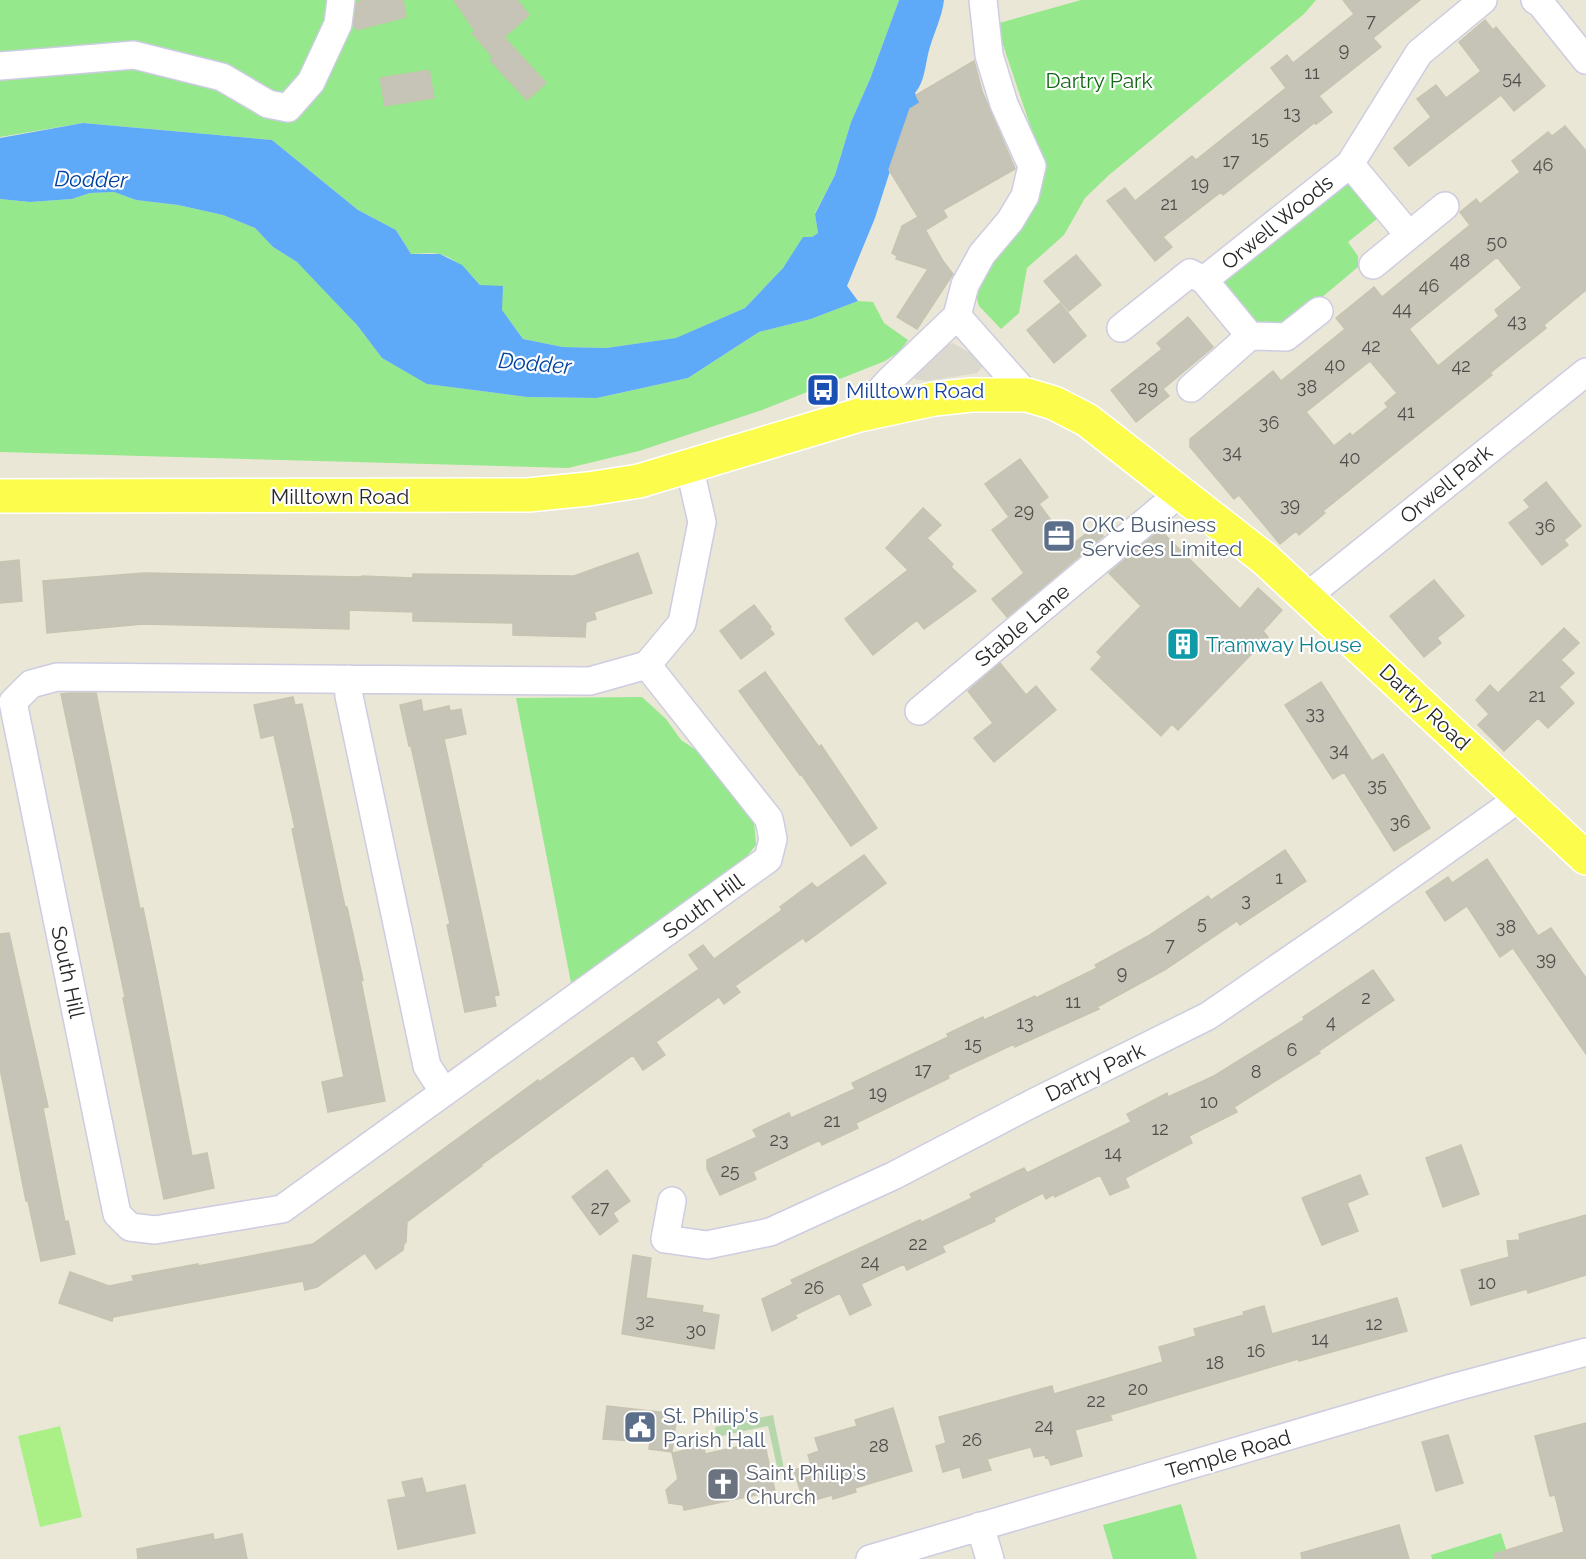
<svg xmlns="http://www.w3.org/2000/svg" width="1586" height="1559" font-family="Raleway,sans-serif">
<rect width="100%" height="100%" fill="#ebe7d6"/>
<path fill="#96e88d" d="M 0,0 L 899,0 L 870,79 L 851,122 L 835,175 L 815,213 L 818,233 L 812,237 L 803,238 L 783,268 L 745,308 L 677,338 L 606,348 L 563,347 L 523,339 C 507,317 465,258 439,254 C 430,252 420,254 411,254 L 396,230 L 358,210 L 272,140 L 83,123 L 0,137 Z
M 1081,0 L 1316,0 L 1304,14 L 1109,175 L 1085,198 L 1064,235 L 1027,268 L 1019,313 L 1001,329 L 979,306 L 974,289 L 1031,195 L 1033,134 L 996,24 Z
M 1346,180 L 1378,218 L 1348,242 L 1358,256 L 1358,267 L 1284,329 L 1261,331 L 1219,284 Z
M 114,192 L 136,200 L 178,205 L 223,215 L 255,228 L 273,247 L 297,262 L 307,271 L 357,325 L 382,358 L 428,384 L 527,397 L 597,398 L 688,378 L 759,332 L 811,319 L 858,301 L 873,302 L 884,323 L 908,340 L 900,351 L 885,361 L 762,410 L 639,451 L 568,468 L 0,452 L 0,199 L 30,202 L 72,199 L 90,193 Z
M 642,697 L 666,719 L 681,740 L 705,756 L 754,821 L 756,845 L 741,864 L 572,988 L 516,698 Z
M 1181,1504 L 1197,1559 L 1113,1559 L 1103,1525 Z
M 1501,1533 L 1509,1559 L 1432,1559 L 1431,1555 Z"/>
<path fill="#b6d7ac" d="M 773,1415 L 784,1469 L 778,1471 L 768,1426 L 717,1437 L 715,1427 Z"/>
<path fill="#aaf087" d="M 60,1426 L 82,1517 L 40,1527 L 18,1436 Z"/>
<path fill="#dbd9ce" d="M 953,343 L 977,357 L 983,366 L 977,373 L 927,381 L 914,379 L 919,371 L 943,346 Z"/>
<path fill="#5eaaf8" d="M 899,0 L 944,0 C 942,17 935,30 930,47 C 925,62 926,80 915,93 L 920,103 L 909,109 L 914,117 L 905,124 L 875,218 L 847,286 L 858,301 L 811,319 L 759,332 L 688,378 L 597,398 L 527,397 L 427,384 L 382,358 L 357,325 L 297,262 L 273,247 L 255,228 L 223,215 L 178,205 L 136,200 L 114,192 L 90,193 L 72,199 L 30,202 L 0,199 L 0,138 L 83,123 L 272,140 L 358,210 L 396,230 L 411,254 L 440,254 L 462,265 L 480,285 L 503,286 L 502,310 L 523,339 L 563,347 L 606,348 L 676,338 L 745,308 L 783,268 L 803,237 L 812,237 L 818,233 L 815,214 L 835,175 L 851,122 L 870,79 Z"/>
<path fill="#c6c4b7" stroke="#c6c4b0" stroke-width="1.5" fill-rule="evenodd" d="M 361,0 L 403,0 L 406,17 L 356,30 L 354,23 L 357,2 L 361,2 Z
M 454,0 L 517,0 L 529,15 L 504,37 L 546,83 L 527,100 L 490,60 L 493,57 L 472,33 L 475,31 Z
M 1343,0 L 1420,0 L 1373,38 L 1381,47 L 1319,96 L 1332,112 L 1316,124 L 1314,123 L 1223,195 L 1221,192 L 1163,237 L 1172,247 L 1155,261 L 1107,201 L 1125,188 L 1135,201 L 1192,156 L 1196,160 L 1286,88 L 1271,68 L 1287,55 L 1293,63 L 1354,14 Z
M 1485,20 L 1493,30 L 1496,27 L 1545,86 L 1514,111 L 1501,95 L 1409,166 L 1394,148 L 1431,117 L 1417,99 L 1436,85 L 1446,98 L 1481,71 L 1459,42 Z
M 974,61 L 982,91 L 1015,169 L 943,210 L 947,217 L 926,230 L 889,170 L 910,109 L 920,103 L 916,95 Z
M 429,70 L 434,98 L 385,106 L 380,78 Z
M 1565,126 L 1586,151 L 1586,290 L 1544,325 L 1546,328 L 1490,373 L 1492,375 L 1323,511 L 1325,513 L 1299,535 L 1296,531 L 1280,544 L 1239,495 L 1234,499 L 1190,447 L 1190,439 L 1273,371 L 1281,381 L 1345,329 L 1336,318 L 1374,287 L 1382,297 L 1470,225 L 1460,212 L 1476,199 L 1480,204 L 1520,172 L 1512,161 L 1548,132 L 1552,136 ZM 1497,257 L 1522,288 L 1495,310 L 1499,316 L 1438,366 L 1409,329 ZM 1370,361 L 1397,393 L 1385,403 L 1388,407 L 1352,436 L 1350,433 L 1334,446 L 1306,412 Z
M 918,217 L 943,261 L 953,274 L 917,329 L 897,317 L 928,269 L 896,259 L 897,256 L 892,253 L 902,226 Z
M 1076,255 L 1101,285 L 1069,311 L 1044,281 Z
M 1060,303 L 1086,336 L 1054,363 L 1027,330 Z
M 1188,317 L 1213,347 L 1163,389 L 1169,396 L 1136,422 L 1111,390 L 1162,349 L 1157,343 Z
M 1020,459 L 1048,497 L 1039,504 L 1070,546 L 1096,526 L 1103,536 L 1007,617 L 992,599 L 1024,573 L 992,530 L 1009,517 L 985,484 Z
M 1546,482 L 1581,526 L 1564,540 L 1568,545 L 1542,565 L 1509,523 L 1530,507 L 1524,500 Z
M 923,508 L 941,525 L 927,538 L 953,564 L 951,567 L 976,591 L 924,629 L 917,620 L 873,655 L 845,619 L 908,570 L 886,548 Z
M 1160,530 L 1240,609 L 1258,588 L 1282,610 L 1263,631 L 1268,637 L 1178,730 L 1172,724 L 1161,736 L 1091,669 L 1102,657 L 1097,652 L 1141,606 L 1109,573 Z
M 638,553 L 652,593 L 594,612 L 596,619 L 586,622 L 585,637 L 513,635 L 513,623 L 413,621 L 413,612 L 349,610 L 349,629 L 143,624 L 47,633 L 43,581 L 144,573 L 362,577 L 362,576 L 413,578 L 413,574 L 574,576 Z
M 19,560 L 22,601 L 0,603 L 0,562 Z
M 1434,580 L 1464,616 L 1437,638 L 1441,643 L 1424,657 L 1390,616 Z
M 754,605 L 771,627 L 769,628 L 774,634 L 741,659 L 720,631 Z
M 1564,628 L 1579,643 L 1561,660 L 1574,673 L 1559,687 L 1574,703 L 1548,728 L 1538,718 L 1504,751 L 1478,725 L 1489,714 L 1476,700 L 1490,685 L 1498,693 Z
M 1000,663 L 1026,695 L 1036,686 L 1056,710 L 994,762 L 974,738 L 993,723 L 968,691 Z
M 765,672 L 819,747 L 821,745 L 877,828 L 851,846 L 801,774 L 800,775 L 739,691 Z
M 1321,682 L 1372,761 L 1383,754 L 1430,828 L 1394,851 L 1344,772 L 1333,779 L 1285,705 Z
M 70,693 L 96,693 L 140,909 L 143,908 L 156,971 L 192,1156 L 207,1153 L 214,1188 L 164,1199 L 123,998 L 125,997 L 61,694 Z
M 293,697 L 295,705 L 302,704 L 345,907 L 347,907 L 363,980 L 361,981 L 385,1101 L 328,1112 L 322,1082 L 344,1077 L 292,829 L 295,828 L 274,735 L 261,738 L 254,705 Z
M 421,700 L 423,712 L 449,706 L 450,711 L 461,709 L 466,734 L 444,739 L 499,995 L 494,996 L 496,1006 L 465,1012 L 447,925 L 450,924 L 411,746 L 409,746 L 400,705 Z
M 1285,850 L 1306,881 L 1240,925 L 1237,921 L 1166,969 L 1097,1007 L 1099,1009 L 1015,1047 L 1014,1044 L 948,1075 L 949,1078 L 856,1123 L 858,1128 L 822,1145 L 820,1140 L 753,1172 L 756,1179 L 720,1195 L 707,1169 L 707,1160 L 757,1137 L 753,1130 L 789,1113 L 791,1118 L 855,1089 L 852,1083 L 948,1037 L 947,1034 L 983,1017 L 984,1020 L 1035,996 L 1036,998 L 1097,968 L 1095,965 L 1148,936 L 1208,896 L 1211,900 Z
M 864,855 L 886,883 L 806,942 L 803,938 L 735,986 L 740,992 L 724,1004 L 719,997 L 656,1042 L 665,1055 L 643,1070 L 633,1055 L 481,1165 L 482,1166 L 407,1222 L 406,1242 L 404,1244 L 403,1250 L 376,1269 L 365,1253 L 317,1287 L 305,1290 L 303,1281 L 113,1317 L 112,1321 L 59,1303 L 70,1272 L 109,1286 L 134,1281 L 132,1276 L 198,1264 L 198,1266 L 313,1244 L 538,1080 L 539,1082 L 699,969 L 689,955 L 703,945 L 714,959 L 782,910 L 780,907 L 812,883 L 817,888 Z
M 1487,859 L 1538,936 L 1551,928 L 1586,978 L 1586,1054 L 1513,948 L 1500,957 L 1467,906 L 1445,921 L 1426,892 L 1448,877 L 1452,883 Z
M 9,933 L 48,1107 L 43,1108 L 65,1222 L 68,1221 L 75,1254 L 41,1261 L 28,1201 L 26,1201 L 0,1068 L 0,934 Z
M 1373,970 L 1394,1000 L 1319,1051 L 1320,1053 L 1234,1107 L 1237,1112 L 1189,1136 L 1192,1143 L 1125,1178 L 1129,1187 L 1110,1195 L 1100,1175 L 1055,1197 L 1054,1194 L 1046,1199 L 1043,1193 L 994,1218 L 995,1221 L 942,1246 L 945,1252 L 907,1270 L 904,1264 L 861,1284 L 871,1305 L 850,1315 L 840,1293 L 795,1315 L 797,1318 L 772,1331 L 762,1299 L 793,1284 L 791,1280 L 920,1220 L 922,1222 L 972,1198 L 970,1194 L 1024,1168 L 1027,1173 L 1131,1122 L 1127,1114 L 1167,1093 L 1168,1097 L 1214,1076 L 1304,1020 L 1303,1017 Z
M 1461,1145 L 1479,1194 L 1443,1207 L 1426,1158 Z
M 607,1170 L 630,1201 L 613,1213 L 618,1221 L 600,1235 L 572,1197 Z
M 1360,1175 L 1368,1194 L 1347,1203 L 1358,1231 L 1322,1245 L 1302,1198 Z
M 1586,1215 L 1586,1275 L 1528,1293 L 1527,1289 L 1471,1305 L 1461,1270 L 1509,1257 L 1507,1241 L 1520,1240 L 1519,1234 Z
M 633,1255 L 651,1258 L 646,1298 L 703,1306 L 702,1312 L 719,1315 L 714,1349 L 622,1334 Z
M 1397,1298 L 1407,1331 L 1299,1361 L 1298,1359 L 1110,1415 L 1112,1420 L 1075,1430 L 1082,1456 L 1051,1465 L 1048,1457 L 1046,1458 L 1045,1455 L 1034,1457 L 1031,1447 L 987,1459 L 991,1470 L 963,1478 L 960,1467 L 943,1472 L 936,1446 L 946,1443 L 939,1417 L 1052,1386 L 1054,1394 L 1163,1362 L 1159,1347 L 1196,1336 L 1194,1329 L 1244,1315 L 1243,1312 L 1264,1306 L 1272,1334 Z
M 607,1406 L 677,1414 L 672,1452 L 649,1449 L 650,1442 L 603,1439 Z
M 893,1408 L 912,1471 L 855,1488 L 856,1492 L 833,1499 L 832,1495 L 804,1503 L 794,1470 L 811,1465 L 808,1455 L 819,1451 L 815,1438 L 857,1426 L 855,1420 Z
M 1586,1423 L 1586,1559 L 1495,1559 L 1494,1554 L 1564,1532 L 1555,1495 L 1550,1496 L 1535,1436 Z
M 1448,1435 L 1463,1483 L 1436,1491 L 1422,1442 Z
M 764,1441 L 775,1491 L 684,1510 L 683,1505 L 669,1503 L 666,1490 L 678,1479 L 672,1453 L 704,1446 L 705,1454 Z
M 422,1478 L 426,1493 L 465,1485 L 475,1533 L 398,1549 L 388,1500 L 406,1497 L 402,1482 Z
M 1399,1525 L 1409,1559 L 1302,1559 L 1301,1553 Z
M 213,1534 L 214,1540 L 242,1534 L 247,1559 L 138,1559 L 137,1549 Z"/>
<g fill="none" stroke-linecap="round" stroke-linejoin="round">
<g stroke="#cdcce2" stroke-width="30">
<path id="minor" d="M 1535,0 L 1541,4 L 1586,60
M 0,66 L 134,55 L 222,77 L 268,104 L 288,108 L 311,82 L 338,24 L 341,0
M 1350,164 L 1409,235
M 1373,265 L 1445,206
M 1204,280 L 1350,164 L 1419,53 L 1483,0
M 957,316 L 1027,395
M 1121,328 L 1190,273 L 1204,280 L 1250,336 L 1191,388
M 1250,336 L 1286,337 L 1319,311
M 859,415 L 889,381 L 957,316 L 965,285 L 982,254 L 1010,221 L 1025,196 L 1032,166 L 1004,104 L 989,55 L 983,0
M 1306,597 L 1586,372
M 647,665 L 769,819 L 773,839 L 768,859 L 282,1209 L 155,1230 L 130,1227 L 117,1214 L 13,702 L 31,684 L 57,677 L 590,681 L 647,665 L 682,623 L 702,522 L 689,465
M 348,679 L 349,696 L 427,1066 L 444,1092
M 919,711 L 1181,492
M 672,1201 L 665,1239 L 707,1245 L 770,1232 L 893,1176 L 1033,1103 L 1208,1016 L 1346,921 L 1521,797
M 980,1526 L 990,1559
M 870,1559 L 1452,1388 L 1586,1352"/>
</g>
<g stroke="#fff" stroke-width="36">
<path id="major" d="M 0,496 L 528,495 L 588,489 L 639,481 L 859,415 L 934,399 L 971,395 L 1027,395 L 1054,403 L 1087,420 L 1265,559 L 1586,858"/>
</g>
<use href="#minor" stroke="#fff" stroke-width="27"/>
<use href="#major" stroke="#fbfc4b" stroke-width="33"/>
</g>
<defs>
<g id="bus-square" transform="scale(1.725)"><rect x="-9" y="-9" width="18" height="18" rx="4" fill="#1a4fb4" stroke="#fff"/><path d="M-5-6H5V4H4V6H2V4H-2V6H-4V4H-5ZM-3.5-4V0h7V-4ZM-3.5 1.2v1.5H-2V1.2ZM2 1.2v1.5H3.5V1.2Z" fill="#fff"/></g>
<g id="office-square" transform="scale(1.725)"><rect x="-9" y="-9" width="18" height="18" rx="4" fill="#5c6f8a" stroke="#fff"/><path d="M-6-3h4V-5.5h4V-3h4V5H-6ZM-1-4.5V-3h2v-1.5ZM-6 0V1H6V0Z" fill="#fff"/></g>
<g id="building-square" transform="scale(1.725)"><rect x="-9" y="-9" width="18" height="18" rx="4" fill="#0f9aa8" stroke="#fff"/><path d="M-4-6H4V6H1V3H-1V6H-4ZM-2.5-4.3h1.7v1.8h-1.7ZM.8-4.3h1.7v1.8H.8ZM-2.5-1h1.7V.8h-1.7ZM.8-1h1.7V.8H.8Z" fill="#fff"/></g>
<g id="civic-square" transform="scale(1.725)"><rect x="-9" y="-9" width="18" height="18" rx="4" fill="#5c6f8a" stroke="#fff"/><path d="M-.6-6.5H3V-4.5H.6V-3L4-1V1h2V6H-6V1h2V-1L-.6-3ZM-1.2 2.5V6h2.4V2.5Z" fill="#fff"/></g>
<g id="church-square" transform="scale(1.725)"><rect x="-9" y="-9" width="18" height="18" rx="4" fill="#6b7280" stroke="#fff"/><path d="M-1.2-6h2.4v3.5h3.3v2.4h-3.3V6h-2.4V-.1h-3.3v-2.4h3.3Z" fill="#fff"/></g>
</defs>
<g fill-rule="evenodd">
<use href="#bus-square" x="823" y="390"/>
<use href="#office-square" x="1059" y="536"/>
<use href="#building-square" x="1183" y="644"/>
<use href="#civic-square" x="640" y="1427"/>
<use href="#church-square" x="723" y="1484"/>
</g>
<g text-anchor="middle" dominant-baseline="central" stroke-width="4.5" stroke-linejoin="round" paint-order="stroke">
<g font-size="18" fill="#4f4e4b">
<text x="1371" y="20">7</text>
<text x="1344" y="49">9</text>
<text x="1312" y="72">11</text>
<text x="1512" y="77">54</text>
<text x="1292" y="112">13</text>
<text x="1260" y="137">15</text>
<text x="1231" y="160">17</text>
<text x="1543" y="164">46</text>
<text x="1200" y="183">19</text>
<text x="1169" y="203">21</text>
<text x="1497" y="241">50</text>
<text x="1460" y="260">48</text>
<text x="1429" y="285">46</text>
<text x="1402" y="308">44</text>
<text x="1517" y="320">43</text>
<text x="1371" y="345">42</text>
<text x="1335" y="364">40</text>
<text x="1461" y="365">42</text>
<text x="1307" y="386">38</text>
<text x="1148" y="387">29</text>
<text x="1406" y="411">41</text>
<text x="1269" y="422">36</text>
<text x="1232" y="451">34</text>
<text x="1350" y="457">40</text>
<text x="1290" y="504">39</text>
<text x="1024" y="510">29</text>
<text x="1545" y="525">36</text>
<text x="1537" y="695">21</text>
<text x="1315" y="712">33</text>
<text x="1339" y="749">34</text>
<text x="1377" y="784">35</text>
<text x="1400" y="821">36</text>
<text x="1279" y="877">1</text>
<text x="1246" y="899">3</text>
<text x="1202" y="922">5</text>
<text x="1506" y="926">38</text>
<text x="1170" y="944">7</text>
<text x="1546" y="958">39</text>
<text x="1122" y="972">9</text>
<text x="1366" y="997">2</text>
<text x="1073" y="1001">11</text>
<text x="1331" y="1021">4</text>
<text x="1025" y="1022">13</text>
<text x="973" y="1043">15</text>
<text x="1292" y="1049">6</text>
<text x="923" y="1069">17</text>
<text x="1256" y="1071">8</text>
<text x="878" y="1092">19</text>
<text x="1209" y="1101">10</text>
<text x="832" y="1120">21</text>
<text x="1160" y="1128">12</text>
<text x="779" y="1139">23</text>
<text x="1113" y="1152">14</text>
<text x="730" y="1170">25</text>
<text x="600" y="1207">27</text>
<text x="918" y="1243">22</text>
<text x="870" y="1261">24</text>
<text x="1487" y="1282">10</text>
<text x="814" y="1287">26</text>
<text x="645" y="1320">32</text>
<text x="1374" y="1323">12</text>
<text x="696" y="1329">30</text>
<text x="1320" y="1338">14</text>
<text x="1256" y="1350">16</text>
<text x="1215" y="1362">18</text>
<text x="1138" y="1388">20</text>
<text x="1096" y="1400">22</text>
<text x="1044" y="1425">24</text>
<text x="972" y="1439">26</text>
<text x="879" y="1445">28</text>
</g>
<g font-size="21" fill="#136816" stroke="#fff">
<text x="1099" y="80">Dartry Park</text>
</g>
<g font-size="21" fill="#272727" stroke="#fff">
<text transform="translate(1277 222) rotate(-39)">Orwell Woods</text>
<text transform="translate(1446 484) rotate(-39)">Orwell Park</text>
<text x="340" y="496">Milltown Road</text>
<text transform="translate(1022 625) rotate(-40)">Stable Lane</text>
<text transform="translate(1425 707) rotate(43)">Dartry Road</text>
<text transform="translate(703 906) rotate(-36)">South Hill</text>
<text transform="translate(68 972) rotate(78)">South Hill</text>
<text transform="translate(1095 1072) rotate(-26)">Dartry Park</text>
<text transform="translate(1228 1454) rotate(-16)">Temple Road</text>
</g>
<g font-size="21" fill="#164399" stroke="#fff" text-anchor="start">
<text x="846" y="390">Milltown Road</text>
</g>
<g font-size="21" fill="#4e5e75" stroke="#fff" text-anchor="start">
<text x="1082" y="524">OKC Business<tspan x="1082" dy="24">Services Limited</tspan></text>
<text x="663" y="1415">St. Philip's<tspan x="663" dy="24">Parish Hall</tspan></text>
</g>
<g font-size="21" fill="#0d838f" stroke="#fff" text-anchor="start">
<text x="1206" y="644">Tramway House</text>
</g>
<g font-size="21" fill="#5b616d" stroke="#fff" text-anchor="start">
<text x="746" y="1472">Saint Philip's<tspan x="746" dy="24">Church</tspan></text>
</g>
<g font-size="22" font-style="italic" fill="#0243a0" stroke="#fff">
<text transform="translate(91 179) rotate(1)">Dodder</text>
<text transform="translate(535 363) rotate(5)">Dodder</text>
</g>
</g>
</svg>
